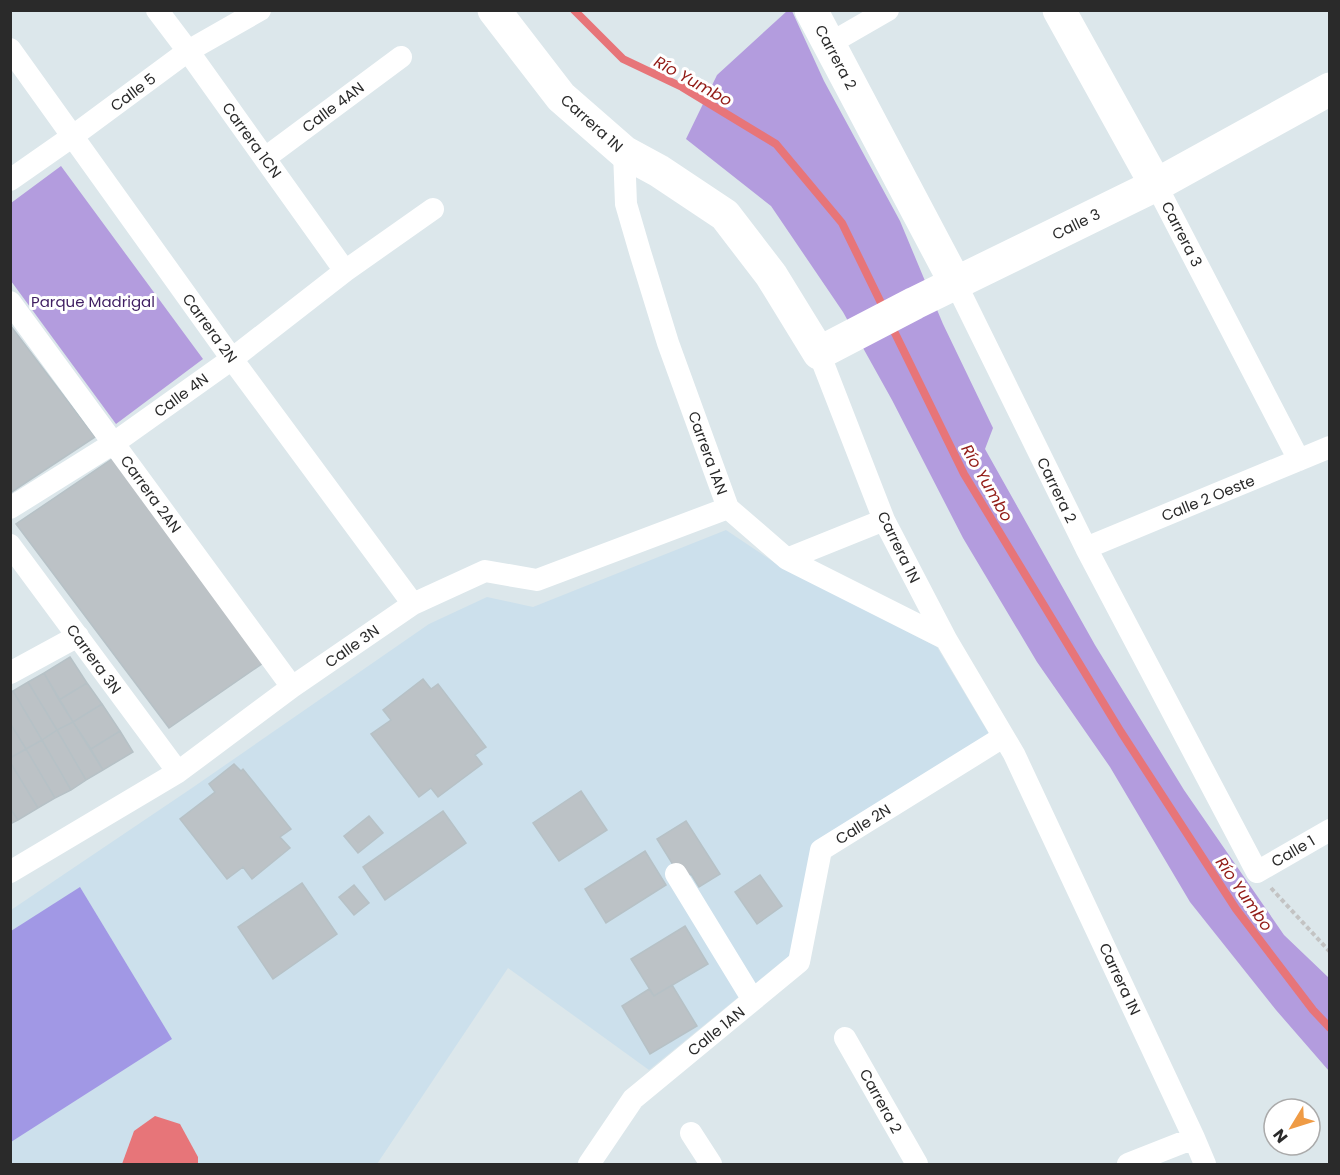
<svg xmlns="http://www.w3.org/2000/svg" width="1340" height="1175" font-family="Poppins,sans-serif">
<rect width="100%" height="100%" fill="#dce7eb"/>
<path fill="#cce0ec" d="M 726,530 L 781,567 L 937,647 L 989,734 L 816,841 L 790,955 L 649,1070 L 508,968 L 377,1164 L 11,1164 L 11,910 L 192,788 L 429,624 L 487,597 L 533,607 Z"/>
<path fill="#b39cde" d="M 787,11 L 792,11 L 824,81 L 900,221 L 943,324 L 993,428 L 985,449 L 1095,645 L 1184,790 L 1284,935 L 1329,978 L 1329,1071 L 1276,1010 L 1190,902 L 1110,767 L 1037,662 L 963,538 L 892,400 L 843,312 L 771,206 L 686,139 L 717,75 Z
M 61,166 L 203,359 L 116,424 L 11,281 L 11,203 Z"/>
<path fill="#a198e5" d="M 80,887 L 172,1039 L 11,1142 L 11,931 Z"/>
<path fill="#e77579" d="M 155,1116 L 180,1124 L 198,1157 L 198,1164 L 122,1164 L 134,1131 Z"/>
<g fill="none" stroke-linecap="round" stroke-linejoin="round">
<path stroke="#e77579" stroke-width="8" d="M 574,10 L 623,59 L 682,87 L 776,144 L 842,223 L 884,309
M 890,323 L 964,474 L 1121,732 L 1236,909 L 1313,1010 L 1330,1028"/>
</g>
<path fill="#bcc2c6" stroke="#b6c1c6" stroke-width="1.5" d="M 10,325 L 95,437 L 10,493 Z
M 112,459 L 266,661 L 169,728 L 16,524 Z
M 70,657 L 87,683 L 59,700 L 44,673 Z
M 44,673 L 73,722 L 57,730 L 28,682 Z
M 423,679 L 431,689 L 438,684 L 486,747 L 475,755 L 482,764 L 438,797 L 431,788 L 419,797 L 371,734 L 391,720 L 383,710 Z
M 28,682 L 57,730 L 42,740 L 13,691 Z
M 87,683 L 102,704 L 73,722 L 59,700 Z
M 13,691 L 42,740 L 26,749 L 10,723 L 10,692 Z
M 102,704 L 120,731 L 91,749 L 73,722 Z
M 73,722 L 103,770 L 86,780 L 57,730 Z
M 10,723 L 26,749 L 10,758 Z
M 57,730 L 86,780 L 71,790 L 42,740 Z
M 120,731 L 133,752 L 103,770 L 91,749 Z
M 42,740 L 71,790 L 55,798 L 26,749 Z
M 26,749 L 55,798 L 38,808 L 10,762 L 10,758 Z
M 10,762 L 38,808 L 18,820 L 10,808 Z
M 234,764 L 241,771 L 243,769 L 291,829 L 280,837 L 290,848 L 252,879 L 243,867 L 227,879 L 180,819 L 215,792 L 209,784 Z
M 581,791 L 607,830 L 559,861 L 533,823 Z
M 10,808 L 18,820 L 10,824 Z
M 443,811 L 466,843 L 385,900 L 363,867 Z
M 369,816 L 383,833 L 358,853 L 344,836 Z
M 686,821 L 720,874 L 699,887 L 691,874 L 686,877 L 675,868 L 657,839 Z
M 645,851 L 666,885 L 606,923 L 585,889 Z
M 760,875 L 782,906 L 757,924 L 735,892 Z
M 302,883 L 337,934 L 273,979 L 238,927 Z
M 354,885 L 369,903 L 354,915 L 339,897 Z
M 685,926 L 708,964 L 654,996 L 631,959 Z
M 672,985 L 697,1026 L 650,1054 L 622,1006 L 649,989 L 654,996 Z"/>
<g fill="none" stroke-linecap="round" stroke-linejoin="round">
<path stroke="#c3c3c3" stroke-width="4" stroke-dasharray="4.5 3" stroke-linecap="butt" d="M 1271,888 L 1330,952"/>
<path stroke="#fff" stroke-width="22" d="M 157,10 L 188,51 L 345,271
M 829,44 L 888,10
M 10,49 L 232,359 L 413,604
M 624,152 L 626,204 L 640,252 L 668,343 L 728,508 L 787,559 L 946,639
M 265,158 L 401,57
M 10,180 L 73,136 L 188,51 L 260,10
M 1156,185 L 1299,460
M 956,284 L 1086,548 L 1257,872 L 1330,830
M 10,302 L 292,687
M 819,353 L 884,520 L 946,639 L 1014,754 L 1194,1138 L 1205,1164
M 10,508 L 114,443 L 232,359 L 345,271 L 433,209
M 10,545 L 178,772
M 1086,548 L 1330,447
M 787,559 L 884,520
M 10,673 L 78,636
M 10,872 L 178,772 L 292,687 L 413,604 L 485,571 L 537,580 L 728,508
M 676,874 L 753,1000
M 845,1038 L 917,1164
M 691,1133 L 711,1164
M 589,1164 L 633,1099 L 799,962 L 821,850 L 1003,737
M 1128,1164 L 1194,1138"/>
<path stroke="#fff" stroke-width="33" d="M 494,10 L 561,97 L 624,152 L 659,171 L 725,215 L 771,275 L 819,353 L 915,303 L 1156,185 L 1330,89
M 811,10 L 956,284
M 1059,10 L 1156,185"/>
</g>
<g text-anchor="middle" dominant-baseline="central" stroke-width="6" stroke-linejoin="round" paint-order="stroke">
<g font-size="15" fill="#2a2a2a" stroke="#fff">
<text transform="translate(836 57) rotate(62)">Carrera 2</text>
<text transform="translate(133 92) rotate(-37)">Calle 5</text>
<text transform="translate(333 107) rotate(-37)">Calle 4AN</text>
<text transform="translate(592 123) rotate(42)">Carrera 1N</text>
<text transform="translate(252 140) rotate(54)">Carrera 1CN</text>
<text transform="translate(1076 224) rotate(-26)">Calle 3</text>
<text transform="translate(1182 234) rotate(63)">Carrera 3</text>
<text transform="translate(210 328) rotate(54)">Carrera 2N</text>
<text transform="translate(181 395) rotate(-36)">Calle 4N</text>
<text transform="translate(708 453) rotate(70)">Carrera 1AN</text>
<text transform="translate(1057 490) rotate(64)">Carrera 2</text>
<text transform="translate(151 494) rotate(54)">Carrera 2AN</text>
<text transform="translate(1208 498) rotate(-22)">Calle 2 Oeste</text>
<text transform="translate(899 547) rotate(64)">Carrera 1N</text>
<text transform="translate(352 646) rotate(-35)">Calle 3N</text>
<text transform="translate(94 659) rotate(54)">Carrera 3N</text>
<text transform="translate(863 824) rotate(-32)">Calle 2N</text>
<text transform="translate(1293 851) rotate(-30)">Calle 1</text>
<text transform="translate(1120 979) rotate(65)">Carrera 1N</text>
<text transform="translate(716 1031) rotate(-39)">Calle 1AN</text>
<text transform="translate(881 1101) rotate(61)">Carrera 2</text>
</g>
<g font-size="15" fill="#3f1e62" stroke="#fff">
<text x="93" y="301">Parque Madrigal</text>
</g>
<g font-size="16" font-style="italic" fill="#921a15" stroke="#fff">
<text transform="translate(693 81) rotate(29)">Río Yumbo</text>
<text transform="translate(987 483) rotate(60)">Río Yumbo</text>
<text transform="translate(1244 894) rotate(55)">Río Yumbo</text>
</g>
</g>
<rect width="1340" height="1175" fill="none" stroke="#2a2a2a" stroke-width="24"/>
<g transform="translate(1292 1127) rotate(232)"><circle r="28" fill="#ffffff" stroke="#aaaaaa" stroke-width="1.5"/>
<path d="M0-4.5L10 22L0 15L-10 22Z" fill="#ef9b45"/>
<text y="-9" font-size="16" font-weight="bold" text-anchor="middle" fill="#2a2a2a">N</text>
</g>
</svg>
